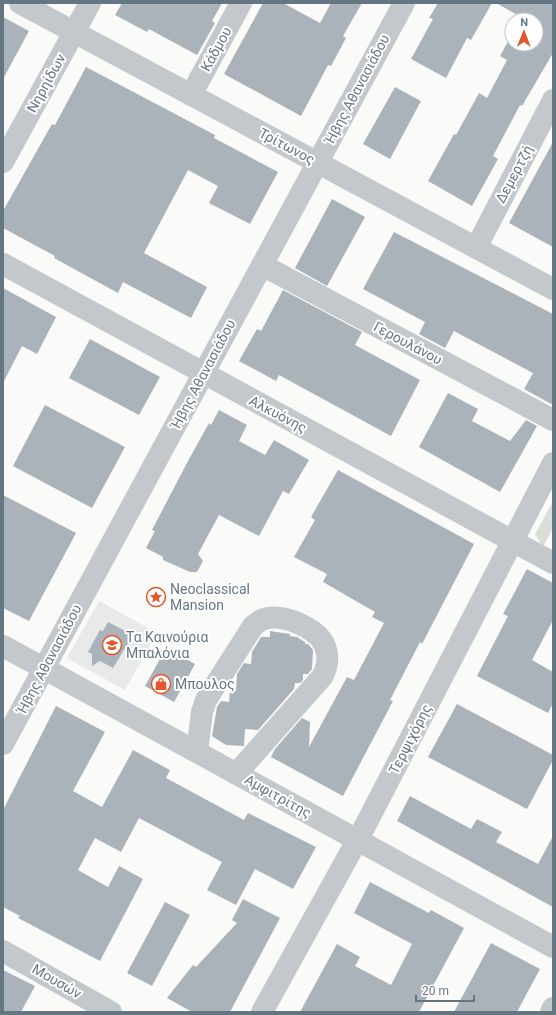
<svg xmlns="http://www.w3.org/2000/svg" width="556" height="1015" font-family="Roboto,sans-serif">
<rect width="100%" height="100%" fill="#fafaf8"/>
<path fill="#e8e9e9" d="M 99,601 L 157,633 L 125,690 L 67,658 Z"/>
<path fill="#dadfd7" d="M 553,501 L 553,528 L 543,547 L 535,534 Z"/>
<path fill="#aab3b9" d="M 122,3 L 222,3 L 212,21 L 215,23 L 197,55 L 149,29 L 147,32 L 115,15 Z
M 263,3 L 283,3 L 320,23 L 331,3 L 362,3 L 343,36 L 346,38 L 331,66 L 328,65 L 301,116 L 224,74 Z
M 438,3 L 492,3 L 471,40 L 467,38 L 446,78 L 411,59 L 433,19 L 429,18 Z
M 496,3 L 553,3 L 553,53 L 522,106 L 520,105 L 493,156 L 498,159 L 472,206 L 428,181 L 454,134 L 456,135 L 479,93 L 487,98 L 507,60 L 500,56 L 512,34 L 512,44 L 536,44 L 536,20 L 520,20 L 521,17 Z
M 3,17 L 29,31 L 3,79 Z
M 86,67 L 215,135 L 214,138 L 278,172 L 250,224 L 209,203 L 218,186 L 188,170 L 144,253 L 207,287 L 191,318 L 123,282 L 118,293 L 54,258 L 55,256 L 3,228 L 3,211 L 52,124 L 55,125 Z
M 395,87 L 421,101 L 390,159 L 363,144 Z
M 553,142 L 553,247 L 509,223 Z
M 332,199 L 365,217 L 327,286 L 295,268 Z
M 394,232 L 553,314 L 553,405 L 524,389 L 533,373 L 454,331 L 445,348 L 419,334 L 425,322 L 363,289 Z
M 3,288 L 56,317 L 37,354 L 22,346 L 3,383 Z
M 283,290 L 362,332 L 355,345 L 420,380 L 391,436 L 279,375 L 276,381 L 239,361 L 257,329 L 261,331 Z
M 90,339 L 160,377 L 139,415 L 69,378 Z
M 448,393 L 478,409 L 472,421 L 510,441 L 526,420 L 537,426 L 500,492 L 419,447 Z
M 45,405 L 125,447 L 92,508 L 13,466 Z
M 219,410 L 247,425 L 239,441 L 265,455 L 274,440 L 309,460 L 289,494 L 283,491 L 259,536 L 219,515 L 198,554 L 203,561 L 197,572 L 190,572 L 163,560 L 163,557 L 146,548 L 155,531 L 152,530 L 188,461 L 209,423 L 211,425 Z
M 338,470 L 474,544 L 422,644 L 420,642 L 390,700 L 393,701 L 343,796 L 271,757 L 275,749 L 302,718 L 310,722 L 309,747 L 347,677 L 354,680 L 384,623 L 372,617 L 375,612 L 323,582 L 327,574 L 294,557 L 315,520 L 311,517 Z
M 3,495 L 76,533 L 29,621 L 3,608 Z
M 527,569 L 553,583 L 553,620 L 532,660 L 553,672 L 553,703 L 548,713 L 477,676 L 508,616 L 503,614 Z
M 108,622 L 133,635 L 113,668 L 100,661 L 92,666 L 92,654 L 88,652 L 100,630 L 103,631 Z
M 270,631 L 290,634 L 290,636 L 297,637 L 305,642 L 305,644 L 308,644 L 313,650 L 312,669 L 308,674 L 303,674 L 303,680 L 300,683 L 295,683 L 294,689 L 258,730 L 245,729 L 244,746 L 226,745 L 212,736 L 217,707 L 221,701 L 229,702 L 230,690 L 236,691 L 237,674 L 244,663 L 251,664 L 252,652 L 261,637 L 270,637 Z
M 169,650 L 195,664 L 174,702 L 145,686 L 160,659 Z
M 457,704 L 553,755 L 553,760 L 527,809 L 428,757 Z
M 56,706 L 105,732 L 73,791 L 102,807 L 133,750 L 170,770 L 166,778 L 244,820 L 248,813 L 316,847 L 293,889 L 255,869 L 236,905 L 207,890 L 222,862 L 139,818 L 121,852 L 95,838 L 78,870 L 108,887 L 119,866 L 143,879 L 100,961 L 18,918 L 20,916 L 3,907 L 3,810 Z
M 410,796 L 471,829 L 477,819 L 502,832 L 496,842 L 538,864 L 553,836 L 553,907 L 397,821 Z
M 370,882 L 429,913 L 431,910 L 464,928 L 419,1012 L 300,1012 L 337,944 L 360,957 L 355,966 L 391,985 L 412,944 L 354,913 Z
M 243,899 L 280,918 L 230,1012 L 192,1012 L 167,998 L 193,965 L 196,967 L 237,923 L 232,920 Z
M 165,902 L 190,915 L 152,986 L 127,973 Z
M 491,943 L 540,969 L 517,1012 L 454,1012 Z
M 3,970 L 35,986 L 21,1012 L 3,1012 Z"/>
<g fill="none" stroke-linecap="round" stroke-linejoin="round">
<path stroke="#c3c8cc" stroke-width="22" d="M 20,3 L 553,289
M 191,95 L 241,3
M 3,162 L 90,3
M 476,248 L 553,100
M 3,264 L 553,563
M 262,265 L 553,420
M 3,646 L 553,947
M 3,744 L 404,3
M 197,752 L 202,712 L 206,700 L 253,626 C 256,624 260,620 264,619 C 282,613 315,627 324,644 C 329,655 328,667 322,677 L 236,774
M 3,951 L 111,1012
M 262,1012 L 365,826 L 553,463
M 551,1012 L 553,1008"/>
</g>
<defs>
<g id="sight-ring" transform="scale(1)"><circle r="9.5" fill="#fff" stroke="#e4572e" stroke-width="1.5"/><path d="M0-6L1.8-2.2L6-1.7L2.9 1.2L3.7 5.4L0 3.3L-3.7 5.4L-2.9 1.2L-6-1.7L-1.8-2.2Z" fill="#e4572e"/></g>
<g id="school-ring" transform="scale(1)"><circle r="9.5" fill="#fff" stroke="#e4572e" stroke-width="1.5"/><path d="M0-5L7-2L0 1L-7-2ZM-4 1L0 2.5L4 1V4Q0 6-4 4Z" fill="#e4572e"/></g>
<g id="shop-ring" transform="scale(1)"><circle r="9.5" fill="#fff" stroke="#e4572e" stroke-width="1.5"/><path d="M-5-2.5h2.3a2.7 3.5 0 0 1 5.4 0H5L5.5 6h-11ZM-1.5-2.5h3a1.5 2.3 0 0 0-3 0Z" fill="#e4572e"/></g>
</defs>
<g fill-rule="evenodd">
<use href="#sight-ring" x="156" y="597"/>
<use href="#school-ring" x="112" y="645"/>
<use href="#shop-ring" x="161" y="684"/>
</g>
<g text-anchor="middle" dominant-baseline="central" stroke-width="4" stroke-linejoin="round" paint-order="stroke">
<g font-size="14" fill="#657683" stroke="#fff">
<text transform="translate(216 49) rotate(-61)">Κάδμου</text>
<text transform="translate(46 83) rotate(-61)">Νηρηίδων</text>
<text transform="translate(357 89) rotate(-62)">Ήβης Αθανασιάδου</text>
<text transform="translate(287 146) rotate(28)">Τρίτωνος</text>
<text transform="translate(514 174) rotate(-62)">Δεμερτζή</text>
<text transform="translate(408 343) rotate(28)">Γερουλάνου</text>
<text transform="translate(203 374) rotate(-62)">Ήβης Αθανασιάδου</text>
<text transform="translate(278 414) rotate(28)">Αλκυόνης</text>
<text transform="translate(49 659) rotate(-62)">Ήβης Αθανασιάδου</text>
<text transform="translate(410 739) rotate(-63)">Τερψιχόρης</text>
<text transform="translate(278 796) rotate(29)">Αμφιτρίτης</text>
<text transform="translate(57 981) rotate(30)">Μουσών</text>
</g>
<g font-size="14" fill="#657683" stroke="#fff" text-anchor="start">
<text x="170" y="589">Neoclassical<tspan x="170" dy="16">Mansion</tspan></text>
<text x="126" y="637">Τα Καινούρια<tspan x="126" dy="16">Μπαλόνια</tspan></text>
<text x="175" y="684">Μπουλος</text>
</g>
</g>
<rect width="556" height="1015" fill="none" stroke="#657683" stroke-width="8"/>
<g transform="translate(524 32) rotate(1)"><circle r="19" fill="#ffffff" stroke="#c1c8cd"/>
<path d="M0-3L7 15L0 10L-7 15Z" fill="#e4572e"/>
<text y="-6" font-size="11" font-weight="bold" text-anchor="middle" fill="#657683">N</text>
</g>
<path d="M416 995v6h58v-6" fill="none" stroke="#657683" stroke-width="2"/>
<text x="422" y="995" font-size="12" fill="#657683" stroke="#ffffff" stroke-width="3" paint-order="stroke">20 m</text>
</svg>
